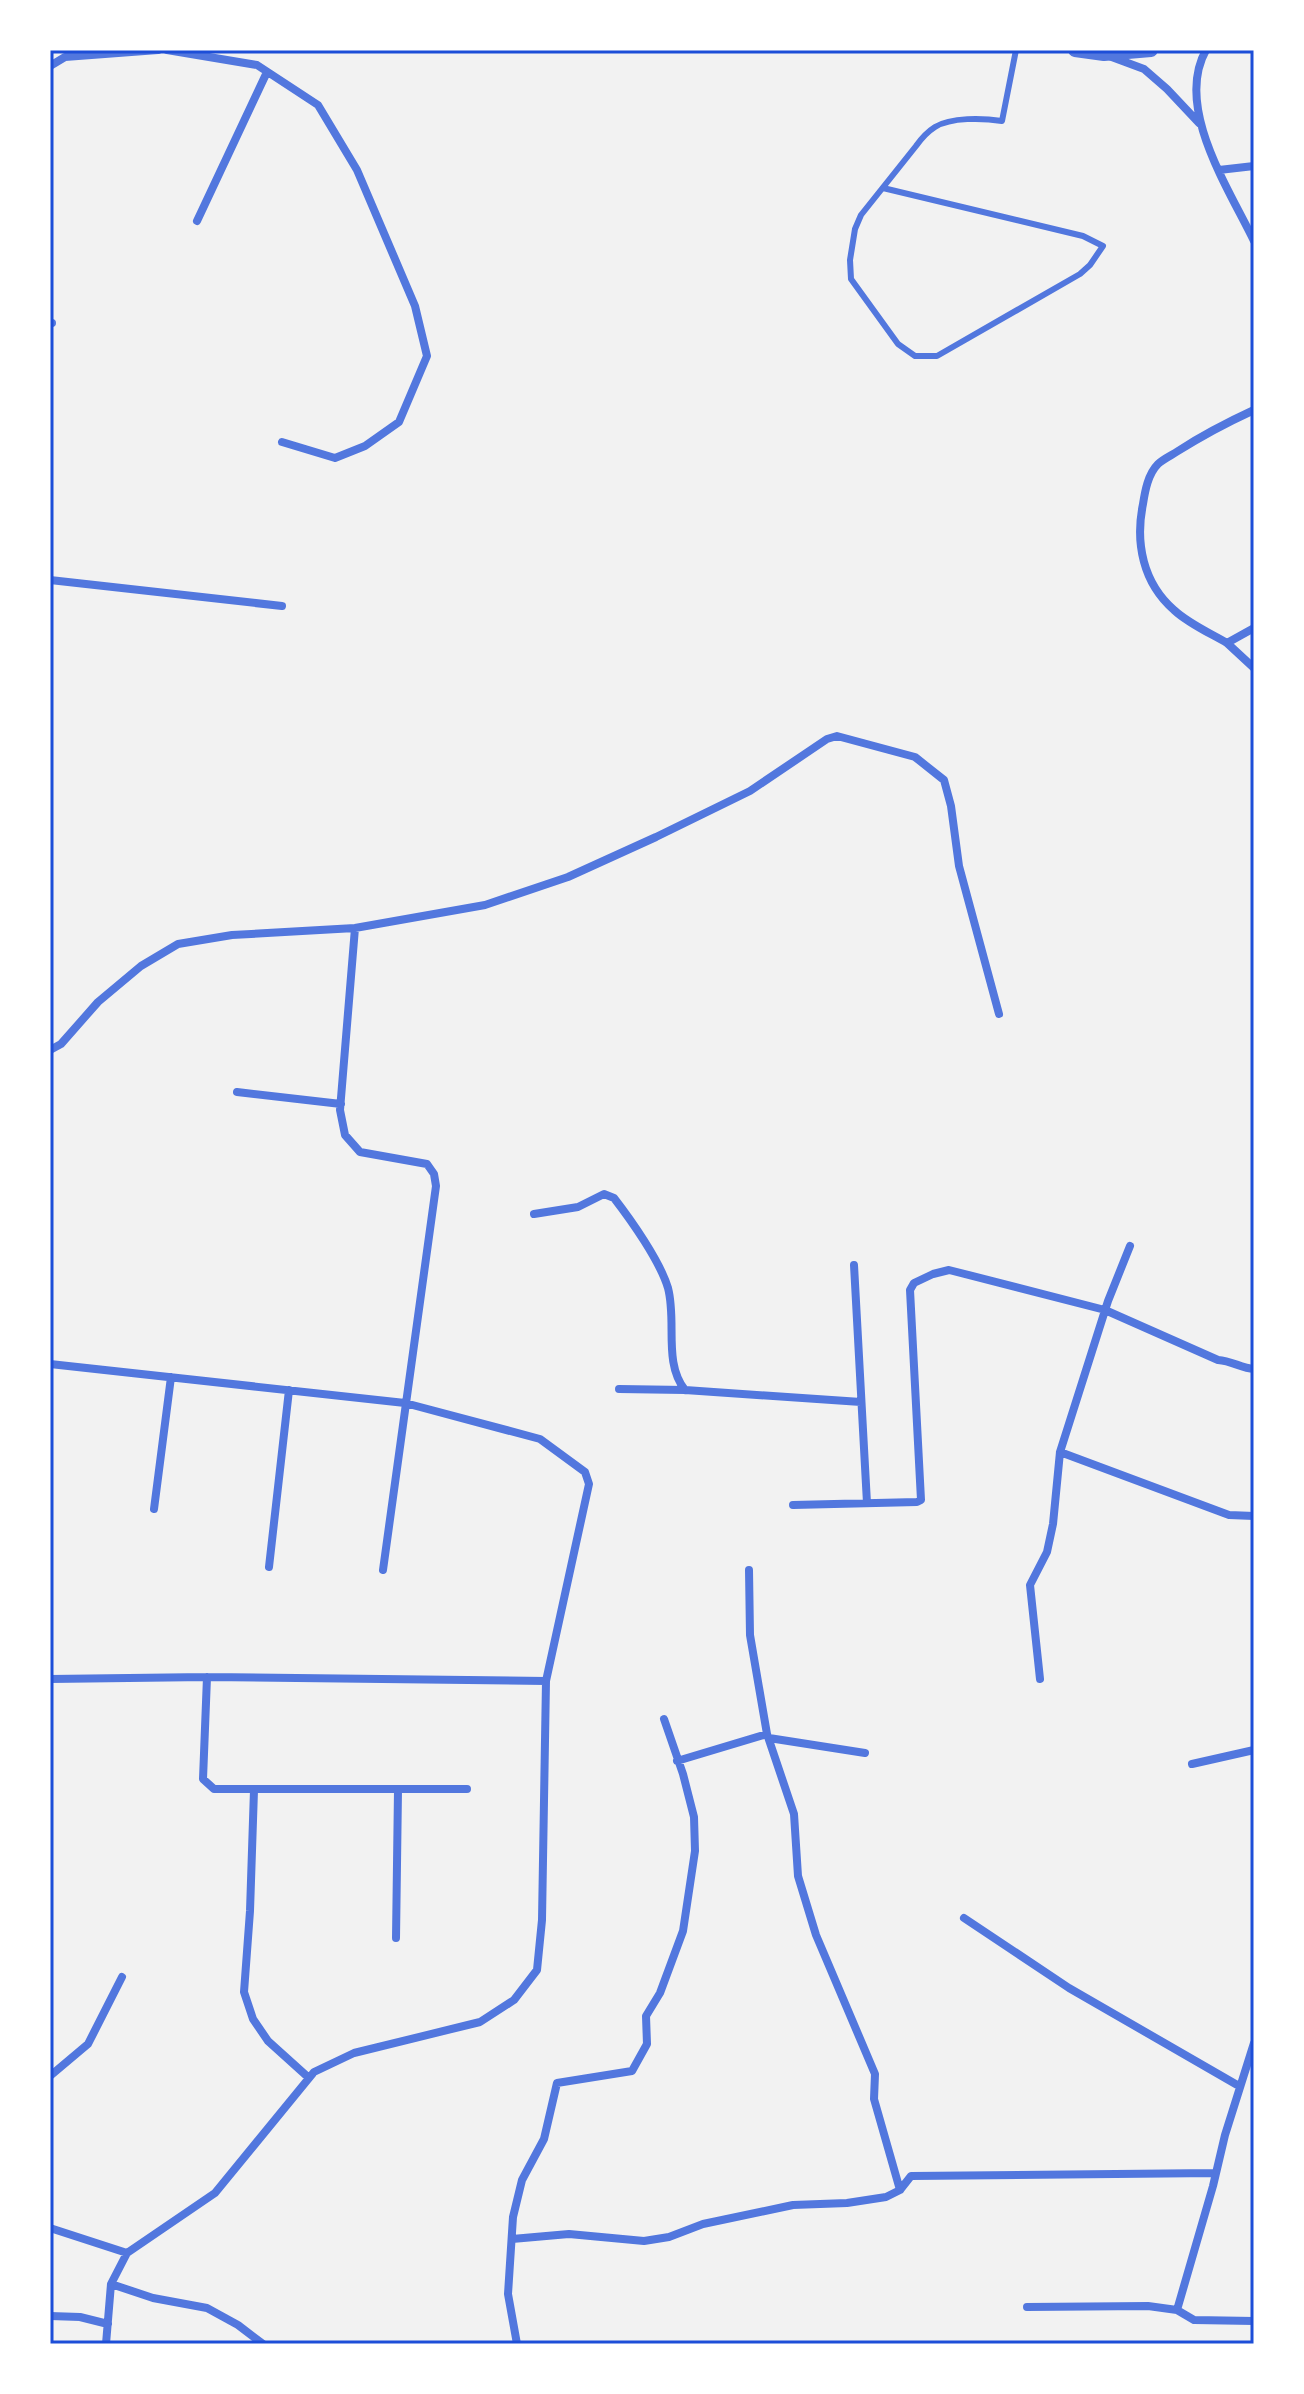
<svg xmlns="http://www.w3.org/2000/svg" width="1304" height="2394" font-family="Poppins,sans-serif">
<rect width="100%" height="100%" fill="#f2f2f2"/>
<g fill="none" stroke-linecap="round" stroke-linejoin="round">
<path stroke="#5277de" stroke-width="6" d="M 883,188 L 1083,236 L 1103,246 L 1090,265 L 1080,274 L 937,356 L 915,356 L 898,344 L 851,279 L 850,260 L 855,229 L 861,215 L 916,146 C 921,139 927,132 935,127 C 951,117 983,118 1002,121 L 1016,50"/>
<path stroke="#5277de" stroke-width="8" d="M 167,50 L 257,65 L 318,105 L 357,170 L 415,306 L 427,356 L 399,422 L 365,446 L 335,458 L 282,442
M 1206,50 C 1174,107 1229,189 1254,241
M 1109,56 L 1144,69 L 1167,89 L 1199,123
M 50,66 L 65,57 L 158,50
M 1219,170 L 1254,166
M 197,221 L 267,72
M 50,323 L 52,323
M 1254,410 C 1228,422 1203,435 1178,451 C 1172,455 1163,459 1158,464 C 1148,474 1145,491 1143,504 C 1135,543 1143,583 1174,610 C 1189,624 1210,633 1227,643 L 1254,628
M 50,580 L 282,606
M 1227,643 L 1254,668
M 355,928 L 340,1110 L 345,1135 L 360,1152 L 427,1164 L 434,1174 L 436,1186 L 383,1570
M 50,1050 L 61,1044 L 98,1002 L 141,966 L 178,944 L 232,935 L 355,928 L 485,905 L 568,877 L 656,837 L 750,791 L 827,739 L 837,736 L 915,757 L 944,780 L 951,806 L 959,866 L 999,1014
M 237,1092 L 341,1104
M 534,1214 L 578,1207 L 604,1194 L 614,1198 C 631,1220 660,1261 668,1288 C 677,1322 663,1362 685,1390
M 854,1265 L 867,1503
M 50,1364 L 405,1403 L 540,1439 L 585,1472 L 589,1484 L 546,1681 L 542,1920 L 537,1970 L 514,2000 L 480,2022 L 354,2053 L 314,2072 L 215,2193 L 127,2253 L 111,2284 L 106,2344
M 619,1389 L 685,1390 L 861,1402
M 1060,1452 L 1229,1515 L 1254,1516
M 793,1505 L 917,1502 L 921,1500 L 910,1290 L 914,1283 L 933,1274 L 949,1270 L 1105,1310 L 1218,1360 C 1232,1361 1241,1368 1254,1369
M 154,1509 L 171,1377
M 269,1567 L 289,1390
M 749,1570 L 750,1635 L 767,1734 L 794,1814 L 798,1876 L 816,1935 L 875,2074 L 874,2099 L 900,2190
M 207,1677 L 203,1779 L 214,1789 L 467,1789
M 50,1679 L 207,1677 L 546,1681
M 1040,1679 L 1030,1585 L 1047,1552 L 1053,1524 L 1060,1452 L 1108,1301 L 1130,1246
M 769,1738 L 865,1753
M 677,1761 L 767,1734
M 1192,1764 L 1254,1750
M 254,1790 L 250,1911 L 244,1992 L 253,2019 L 268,2041 L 309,2078
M 964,1918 L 1069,1988 L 1239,2086
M 396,1938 L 398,1790
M 50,2076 L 88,2044 L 122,1977
M 50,2228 L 127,2253
M 512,2239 L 569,2234 L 644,2241 L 669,2237 L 703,2224 L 793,2205 L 847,2203 L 886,2197 L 900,2190 L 911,2176 L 1215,2173
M 111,2284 L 153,2298 L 207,2308 L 238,2325 L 263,2344
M 1027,2307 L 1148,2306 L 1177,2310 L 1194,2320 L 1254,2321
M 1177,2310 L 1213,2186 L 1225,2135 L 1254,2043
M 50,2316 L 80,2317 L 108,2324
M 517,2344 L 508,2294 L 513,2217 L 522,2180 L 544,2139 L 557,2083 L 632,2071 L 647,2044 L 646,2016 L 660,1993 L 683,1931 L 695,1851 L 694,1817 L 683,1774 L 664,1719"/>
<path stroke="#5277de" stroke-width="14" d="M 1075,50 L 1104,54 L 1151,50"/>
</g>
<rect width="1304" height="2394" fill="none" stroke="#ffffff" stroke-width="104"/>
<rect x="52" y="52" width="1200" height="2290" fill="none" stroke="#1d4ed8" stroke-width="3"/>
</svg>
